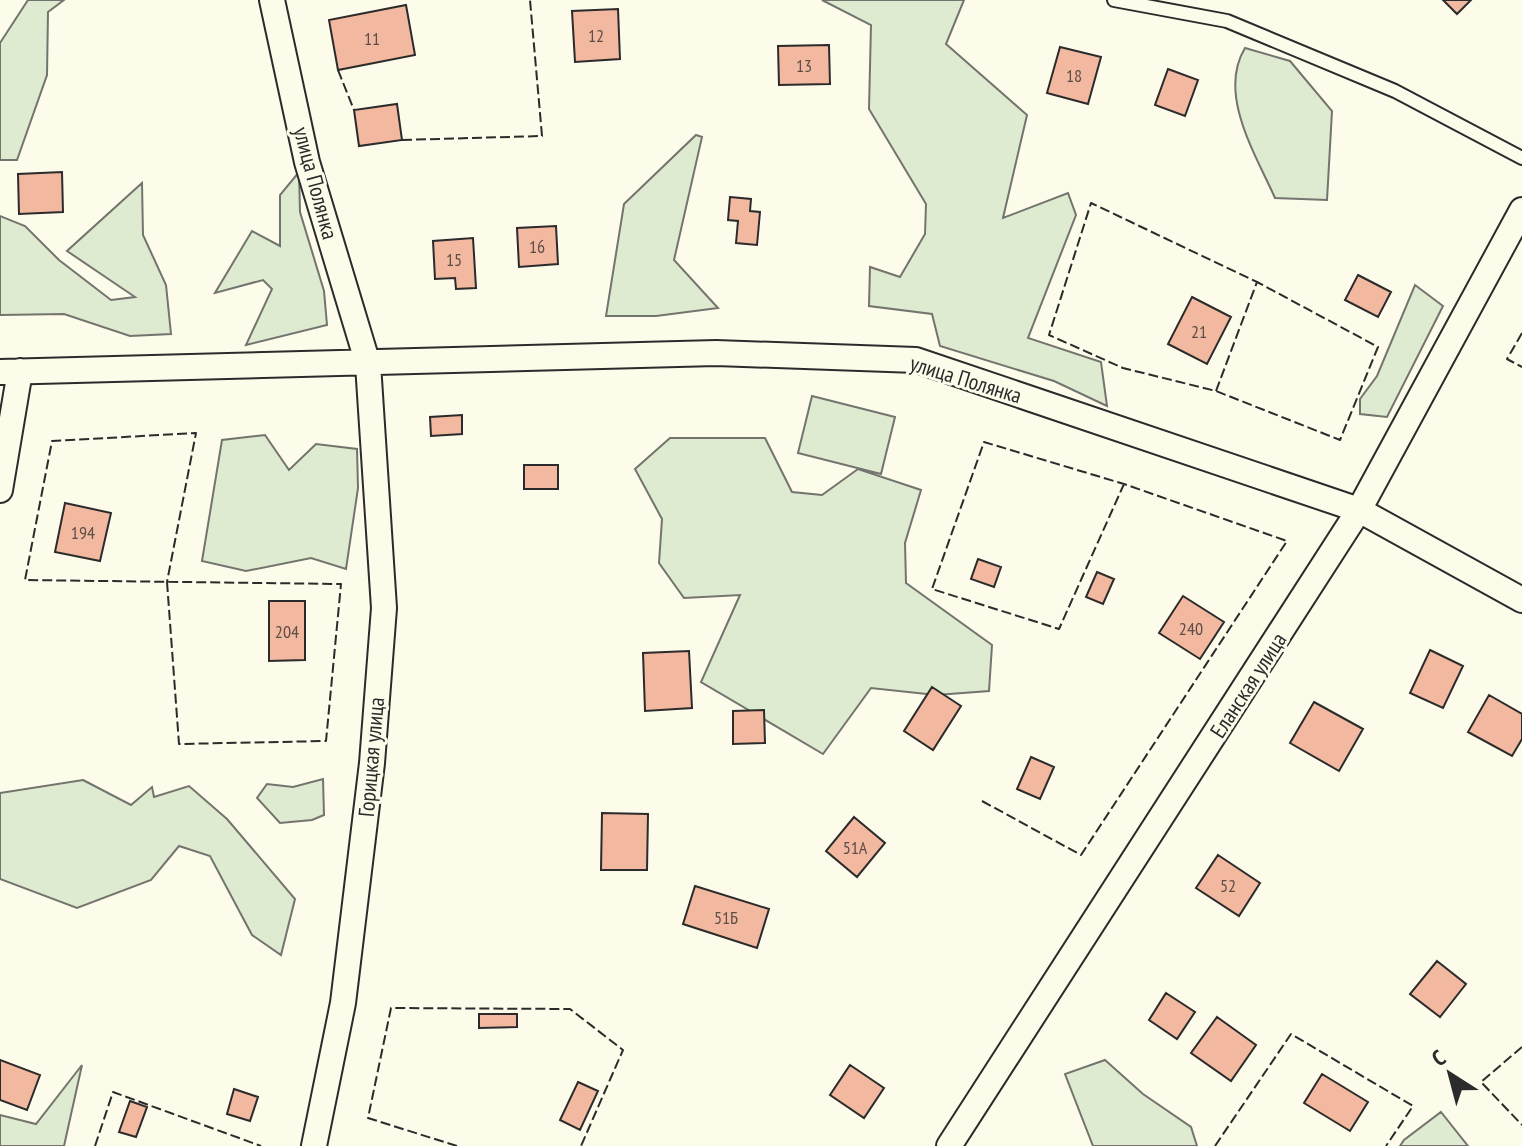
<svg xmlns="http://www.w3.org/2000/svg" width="1522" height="1146" font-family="'PT Sans Narrow',sans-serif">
<rect width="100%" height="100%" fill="#fdfbea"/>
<path fill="#deebd1" stroke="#74746e" stroke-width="2" d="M 28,0 L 64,0 L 48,12 L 47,75 L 17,160 L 0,160 L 0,43 Z
M 822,0 L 964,0 L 946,44 L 1027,115 L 1003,218 L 1068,193 L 1076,215 L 1028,338 L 1101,362 L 1107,406 L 1054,381 L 940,346 L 932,314 L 869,306 L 870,267 L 900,277 L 925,234 L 926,204 L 869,109 L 871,25 Z
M 1245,48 L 1290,61 L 1332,111 L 1327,200 L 1275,198 C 1256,155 1217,94 1245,48 Z
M 696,135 L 702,137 L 674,260 L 718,308 L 656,316 L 606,316 L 624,204 Z
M 299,172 L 300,212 L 324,291 L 327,325 L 246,345 L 272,289 L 263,280 L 215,293 L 252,231 L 280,246 L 280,195 Z
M 142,183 L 143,235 L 166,285 L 171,334 L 130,336 L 64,314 L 0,315 L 0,216 L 25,226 L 59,260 L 111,300 L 135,297 L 67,251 Z
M 1415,285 L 1443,306 L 1387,417 L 1360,414 L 1360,399 L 1377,376 Z
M 812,396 L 895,417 L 881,474 L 798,453 Z
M 265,435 L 289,470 L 316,444 L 357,449 L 358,488 L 346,569 L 311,558 L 246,571 L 202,561 L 222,440 Z
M 670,438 L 765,438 L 792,492 L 822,495 L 858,469 L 921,490 L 905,543 L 906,583 L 992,645 L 989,691 L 936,695 L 871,688 L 823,754 L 701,682 L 740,595 L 684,598 L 659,563 L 662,519 L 635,469 Z
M 323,779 L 324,815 L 312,820 L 280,823 L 257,798 L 267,784 L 293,787 Z
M 83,780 L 131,805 L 152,787 L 154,797 L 189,786 L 227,819 L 295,899 L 281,955 L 252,935 L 210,856 L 179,846 L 151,880 L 77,908 L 0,879 L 0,793 Z
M 1105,1060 L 1143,1094 L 1191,1127 L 1197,1146 L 1093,1146 L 1065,1074 Z
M 82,1065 L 64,1146 L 0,1146 L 0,1115 L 36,1124 Z
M 1441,1112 L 1468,1146 L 1400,1146 L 1404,1140 Z"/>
<path fill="#f2b8a0" stroke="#2b2b2b" stroke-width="2" d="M 1443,0 L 1471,0 L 1457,14 Z
M 406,5 L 415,55 L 338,70 L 329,20 Z
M 618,9 L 620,59 L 575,62 L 572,11 Z
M 829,45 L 830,84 L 779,85 L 778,46 Z
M 1060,47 L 1101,57 L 1088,104 L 1047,93 Z
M 1168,69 L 1198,80 L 1185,116 L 1155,105 Z
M 397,104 L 402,140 L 359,146 L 354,110 Z
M 62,172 L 63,212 L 19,214 L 18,174 Z
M 730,197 L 751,199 L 750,211 L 760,212 L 757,245 L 736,243 L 738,221 L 728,220 Z
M 556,226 L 558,264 L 519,267 L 517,228 Z
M 473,238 L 476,288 L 456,289 L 455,278 L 435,279 L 433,241 Z
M 1358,275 L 1391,292 L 1378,317 L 1345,300 Z
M 1192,297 L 1231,317 L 1207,364 L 1168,344 Z
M 462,415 L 462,434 L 431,436 L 430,417 Z
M 524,465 L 558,465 L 558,489 L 524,489 Z
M 65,503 L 111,513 L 100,561 L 55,552 Z
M 978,559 L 1001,567 L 994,587 L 971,579 Z
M 1097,572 L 1114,579 L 1103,604 L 1086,597 Z
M 1183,596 L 1224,622 L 1200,659 L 1159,633 Z
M 269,601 L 305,601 L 305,660 L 269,661 Z
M 1430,650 L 1463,666 L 1443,708 L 1410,693 Z
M 689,651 L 692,708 L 645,711 L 643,653 Z
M 932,687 L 961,706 L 933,750 L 904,731 Z
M 1489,695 L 1522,714 L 1522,739 L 1512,756 L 1468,732 Z
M 1314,702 L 1363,729 L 1339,771 L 1290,743 Z
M 764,710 L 765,743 L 733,744 L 733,711 Z
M 1031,757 L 1054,767 L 1040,799 L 1017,789 Z
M 602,813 L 648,814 L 647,870 L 601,870 Z
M 854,817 L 885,843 L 857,877 L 826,851 Z
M 1218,855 L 1260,883 L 1239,916 L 1196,888 Z
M 695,886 L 769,909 L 757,948 L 683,924 Z
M 1437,961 L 1466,984 L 1440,1017 L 1410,994 Z
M 1166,993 L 1195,1012 L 1177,1039 L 1149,1020 Z
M 479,1014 L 517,1014 L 517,1027 L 479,1028 Z
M 1217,1017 L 1256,1045 L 1231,1081 L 1191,1053 Z
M 0,1060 L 40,1075 L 27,1110 L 0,1100 Z
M 850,1065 L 884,1088 L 864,1118 L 830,1095 Z
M 1322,1074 L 1368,1102 L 1350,1131 L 1304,1103 Z
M 578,1082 L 598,1091 L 580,1130 L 560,1120 Z
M 234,1089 L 258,1097 L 250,1121 L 227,1114 Z
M 130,1101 L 147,1107 L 136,1137 L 119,1132 Z"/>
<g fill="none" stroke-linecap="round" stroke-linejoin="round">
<g stroke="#2b2b2b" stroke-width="16">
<path id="service" d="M 1114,0 L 1227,21 L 1395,91 L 1522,158"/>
</g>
<g stroke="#2b2b2b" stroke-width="28">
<path id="minor" d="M 272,0 L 307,162 L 368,364 L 384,608 L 372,763 L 343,1003 L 314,1146
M 0,372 L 716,353 L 916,360 L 1359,510 L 1522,600
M 0,490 L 20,371
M 949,1146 L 1359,510 L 1522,210"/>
</g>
<use href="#service" stroke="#fdfbea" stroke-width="12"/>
<use href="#minor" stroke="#fdfbea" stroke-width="24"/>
<path stroke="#2b2b2b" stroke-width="2" stroke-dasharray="10 4" stroke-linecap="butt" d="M 338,70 L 354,110
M 402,140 L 542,136 L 530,0
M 1522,333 L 1507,359 L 1522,367
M 1216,391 L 1257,282 L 1091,203 L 1049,335 L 1123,368 L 1216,391 L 1340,440 L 1378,347 L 1257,282
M 167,582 L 179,744 L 326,741 L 341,584 L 25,580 L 52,441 L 196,433 L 167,582
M 982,801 L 1081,855 L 1287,541 L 1124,484 L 984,442 L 932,589 L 1059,629 L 1124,484
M 1522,1047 L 1481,1082 L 1522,1125
M 95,1146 L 113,1092 L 261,1146
M 457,1146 L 368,1118 L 391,1008 L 570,1009 L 623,1050 L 581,1146
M 1215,1146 L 1291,1034 L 1413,1106 L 1386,1146"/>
</g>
<g text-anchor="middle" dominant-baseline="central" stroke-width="6" stroke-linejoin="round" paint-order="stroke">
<g font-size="18" fill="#5d4e48">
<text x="596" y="35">12</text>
<text x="372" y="38">11</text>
<text x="804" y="65">13</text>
<text x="1074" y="75">18</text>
<text x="537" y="246">16</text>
<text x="454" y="259">15</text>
<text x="1199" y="331">21</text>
<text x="83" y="532">194</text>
<text x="1191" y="628">240</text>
<text x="287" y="631">204</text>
<text x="855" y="847">51А</text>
<text x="1228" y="885">52</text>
<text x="726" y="917">51Б</text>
</g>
<g font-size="22" fill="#2b2b2b" stroke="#fdfbea">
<text transform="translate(316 183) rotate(75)">улица Полянка</text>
<text transform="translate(966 379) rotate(17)">улица Полянка</text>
<text transform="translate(1248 685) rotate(-57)">Еланская улица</text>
<text transform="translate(371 757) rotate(-85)">Горицкая улица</text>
</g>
</g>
<g transform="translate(1450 1074) rotate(324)" stroke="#fdfbea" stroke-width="6" paint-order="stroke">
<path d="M0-6L14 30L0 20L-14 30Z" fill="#2b2b2b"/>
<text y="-12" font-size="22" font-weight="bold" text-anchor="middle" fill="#2b2b2b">С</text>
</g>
</svg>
